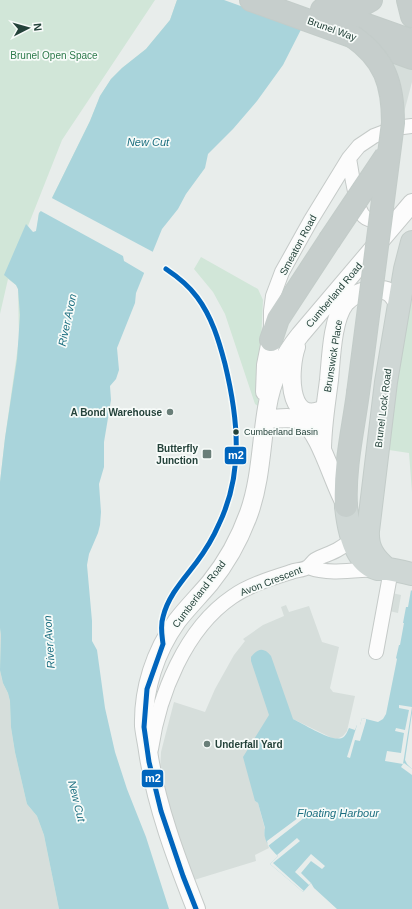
<svg xmlns="http://www.w3.org/2000/svg" width="412" height="909" font-family="Arial,sans-serif">
<rect width="100%" height="100%" fill="#e8edeb"/>
<path fill="#d6dedb" d="M 356,47 L 412,67 L 412,82 L 401,124 L 383,82 Z
M 392,593 L 401,595 L 398,613 L 389,611 Z
M 286,605 L 289,612 L 309,606 L 322,642 L 339,647 L 330,688 L 333,692 L 355,696 L 347,731 L 343,736 L 337,739 L 332,738 L 293,719 L 255,801 L 258,803 L 265,829 L 264,832 L 269,848 L 255,855 L 256,861 L 194,880 L 183,859 L 160,773 L 161,752 L 174,702 L 205,712 L 215,689 L 234,655 L 245,641 L 243,639 L 263,625 L 284,616 L 281,607 Z
M 0,628 L 1,635 L 0,670 L 3,683 L 8,693 L 10,701 L 11,727 L 15,752 L 27,804 L 37,816 L 44,835 L 59,909 L 0,909 Z"/>
<path fill="#d1e6d8" d="M 0,0 L 155,0 L 62,140 L 28,226 L 31,231 L 35,233 C 39,226 37,220 39,213 C 40,211 49,202 52,198 L 90,121 L 100,96 L 111,79 L 122,68 L 146,49 L 170,20 L 177,0 L 233,0 L 20,267 L 59,909 L 44,835 L 37,816 L 27,804 L 15,752 L 11,727 L 10,701 L 8,693 L 3,683 L 0,670 L 1,635 L 0,628 L 0,482 L 5,438 L 19,339 L 18,289 L 16,285 L 8,279 L 0,314 Z
M 201,257 L 258,289 L 263,300 L 258,406 L 255,404 L 225,314 L 213,292 L 194,269 Z
M 412,286 L 412,492 L 409,453 L 389,450 L 405,323 Z"/>
<path fill="#a9d4db" d="M 177,0 L 316,0 L 283,65 L 257,101 L 233,129 L 208,154 L 205,168 L 186,194 L 178,209 L 162,229 L 136,293 L 135,303 L 117,348 L 119,370 L 116,379 L 110,386 L 111,400 L 104,442 L 104,467 L 99,484 L 101,512 L 100,525 L 98,533 L 89,554 L 87,565 L 92,621 L 92,641 L 97,650 L 105,708 L 115,752 L 127,789 L 146,837 L 169,909 L 59,909 L 44,835 L 37,816 L 27,804 L 15,752 L 11,727 L 10,701 L 8,693 L 3,683 L 0,670 L 1,635 L 0,628 L 0,482 L 5,438 L 17,359 L 20,315 L 18,289 L 16,285 L 4,275 L 26,224 L 33,232 L 36,231 L 39,213 L 48,204 L 52,198 L 90,121 L 100,96 L 111,79 L 122,68 L 146,49 L 170,20 Z
M 411,590 L 412,591 L 412,713 L 405,760 L 407,764 L 412,769 L 412,909 L 337,909 L 314,888 L 311,883 L 303,892 L 270,864 L 278,856 C 270,849 262,839 265,828 L 258,803 L 255,801 L 243,757 L 269,715 L 251,661 L 251,657 C 258,648 264,647 271,656 L 293,719 C 304,724 331,742 342,738 C 346,736 347,732 349,728 L 355,730 L 357,725 L 360,725 L 362,718 L 378,722 L 383,719 L 386,714 L 397,659 L 396,658 L 399,645 L 400,645 L 404,623 L 403,623 L 406,607 L 408,607 Z"/>
<path fill="#e8edeb" d="M 224,0 L 318,0 L 304,29 Z
M 50,197 L 155,253 L 146,274 L 124,261 L 123,256 L 39,210 L 47,203 Z
M 399,705 L 412,707 L 403,764 L 404,763 L 412,769 L 412,775 L 401,767 L 403,764 L 385,761 L 387,751 L 401,753 L 404,733 L 395,731 L 396,728 L 405,730 L 409,710 L 399,708 Z
M 362,718 L 366,719 L 366,721 L 360,741 L 355,740 L 350,758 L 347,757 L 357,725 L 360,725 Z
M 302,815 L 304,818 L 268,846 L 267,841 Z
M 297,838 L 300,841 L 273,863 L 304,891 L 303,892 L 270,864 L 278,856 L 277,855 Z
M 311,854 L 325,866 L 322,869 L 311,861 L 301,873 L 311,883 L 309,885 L 295,872 Z"/>
<g fill="none" stroke-linecap="round" stroke-linejoin="round">
<g stroke="#c5cac8" stroke-width="16">
<path id="minor" d="M 349,158 C 351,170 356,205 362,214 C 367,222 380,221 388,219
M 271,328 L 271,311 L 273,296 L 282,272 L 311,220 L 349,158 L 359,146 L 374,136 L 395,128 L 412,126
M 308,567 C 329,575 355,570 376,569
M 376,652 L 391,570
M 151,749 C 159,695 185,629 232,597 C 249,585 272,578 291,572 C 296,570 304,570 308,567 C 311,565 312,562 315,560 C 321,556 330,554 337,550 C 342,547 347,544 352,540"/>
</g>
<g stroke="#c5cac8" stroke-width="20">
<path id="tertiary" d="M 296,347 C 289,367 286,425 322,410
M 265,392 L 266,365 L 271,340
M 266,419 C 275,419 295,416 302,421 C 320,431 334,486 346,505
M 322,450 C 322,427 326,404 329,380 C 331,360 332,319 345,303 C 351,296 363,290 372,290 C 388,289 391,291 399,305
M 196,909 C 176,858 156,805 148,751 C 147,743 145,735 144,726 C 143,689 155,652 177,621 C 187,608 199,596 210,583 C 227,562 240,538 249,513 C 261,479 261,443 267,408 C 271,382 283,356 300,335 L 412,203"/>
</g>
<g stroke="#c3ccc9" stroke-width="24">
<path id="primary" d="M 346,506 C 348,527 354,563 378,569 C 381,569 385,569 388,569 C 396,570 404,572 412,574
M 387,569 C 374,558 367,548 368,531 L 386,382 L 405,269 L 412,242"/>
</g>
<g stroke="#c3ccc9" stroke-width="24">
<path id="trunk" d="M 251,0 L 412,58
M 408,0 L 412,16
M 322,10 C 342,11 353,11 371,0
M 353,20 L 412,41
M 271,340 L 278,319 L 329,241
M 346,506 C 344,468 353,430 358,393"/>
</g>
<use href="#minor" stroke="#fcfcfc" stroke-width="14"/>
<use href="#tertiary" stroke="#fcfcfc" stroke-width="18"/>
<use href="#primary" stroke="#cfd7d5" stroke-width="22"/>
<use href="#trunk" stroke="#c6cecc" stroke-width="22"/>
<g stroke="#c3ccc9" stroke-width="24" stroke-linecap="butt">
<path id="trunk-bridge" d="M 352,36 C 385,59 393,84 393,123 L 358,393
M 329,241 L 386,156"/>
</g>
<use href="#trunk-bridge" stroke="#c6cecc" stroke-width="22"/>
<g stroke="#f7fbf9" stroke-width="8">
<path id="bus-1" d="M 163,644 C 162,635 160,626 163,617 C 168,596 183,580 196,563 C 205,551 213,538 219,524 C 244,472 238,418 225,364 C 219,341 212,317 197,297 C 189,286 178,277 166,269
M 163,644 L 147,689 L 144,727 L 149,762 L 161,811 L 183,876 L 196,909"/>
</g>
<use href="#bus-1" stroke="#0065bd" stroke-width="5"/>
</g>
<g fill="#697e78" stroke="#f7fbf9" stroke-width="1.5">
<circle cx="170" cy="412" r="4"/>
<rect x="202" y="449" width="10" height="10" rx="2"/>
<circle cx="207" cy="744" r="4"/>
</g>
<circle fill="#24423a" stroke="#f7fbf9" stroke-width="1.5" cx="236" cy="432" r="3.5"/>
<g text-anchor="middle" dominant-baseline="central" stroke-width="3.5" stroke-linejoin="round" paint-order="stroke">
<g font-size="9" fill="#24423a" stroke="#f7fbf9" text-anchor="start">
<text x="244" y="432">Cumberland Basin</text>
</g>
<g font-size="10" fill="#24423a" stroke="#f7fbf9">
<text transform="translate(332 29) rotate(20)">Brunel Way</text>
<text transform="translate(298 245) rotate(-62)">Smeaton Road</text>
<text transform="translate(334 295) rotate(-50)">Cumberland Road</text>
<text transform="translate(333 356) rotate(-81)">Brunswick Place</text>
<text transform="translate(383 408) rotate(-83)">Brunel Lock Road</text>
<text transform="translate(271 581) rotate(-21)">Avon Crescent</text>
<text transform="translate(199 594) rotate(-53)">Cumberland Road</text>
</g>
<g font-size="10" fill="#2d7a4b" stroke="#f7fbf9">
<text x="54" y="55">Brunel Open Space</text>
</g>
<g font-size="10" font-weight="bold" fill="#24423a" stroke="#f7fbf9" text-anchor="end">
<text x="162" y="412">A Bond Warehouse</text>
<text x="198" y="448">Butterfly<tspan x="198" dy="12">Junction</tspan></text>
<text x="215" y="744" text-anchor="start">Underfall Yard</text>
</g>
<g font-size="11" font-style="italic" fill="#1c6f80" stroke="#f7fbf9">
<text x="148" y="142">New Cut</text>
<text transform="translate(67 320) rotate(-78)">River Avon</text>
<text transform="translate(49 642) rotate(-94)">River Avon</text>
<text transform="translate(77 801) rotate(76)">New Cut</text>
<text x="338" y="813">Floating Harbour</text>
</g>
</g>
<g stroke="#f7fbf9" stroke-width="1.5">
<rect x="224" y="446" width="23" height="19" rx="4" fill="#0065bd"/>
<rect x="141" y="769" width="23" height="19" rx="4" fill="#0065bd"/>
</g>
<g font-size="11" text-anchor="middle" font-weight="bold" fill="#fff">
<text x="236" y="459">m2</text>
<text x="153" y="782">m2</text>
</g>
<g transform="translate(28 28) rotate(84)" stroke="#f7fbf9" stroke-width="3" paint-order="stroke">
<path d="M0-3L7 15L0 10L-7 15Z" fill="#24423a"/>
<text y="-6" font-size="11" font-weight="bold" text-anchor="middle" fill="#24423a">N</text>
</g>
</svg>
